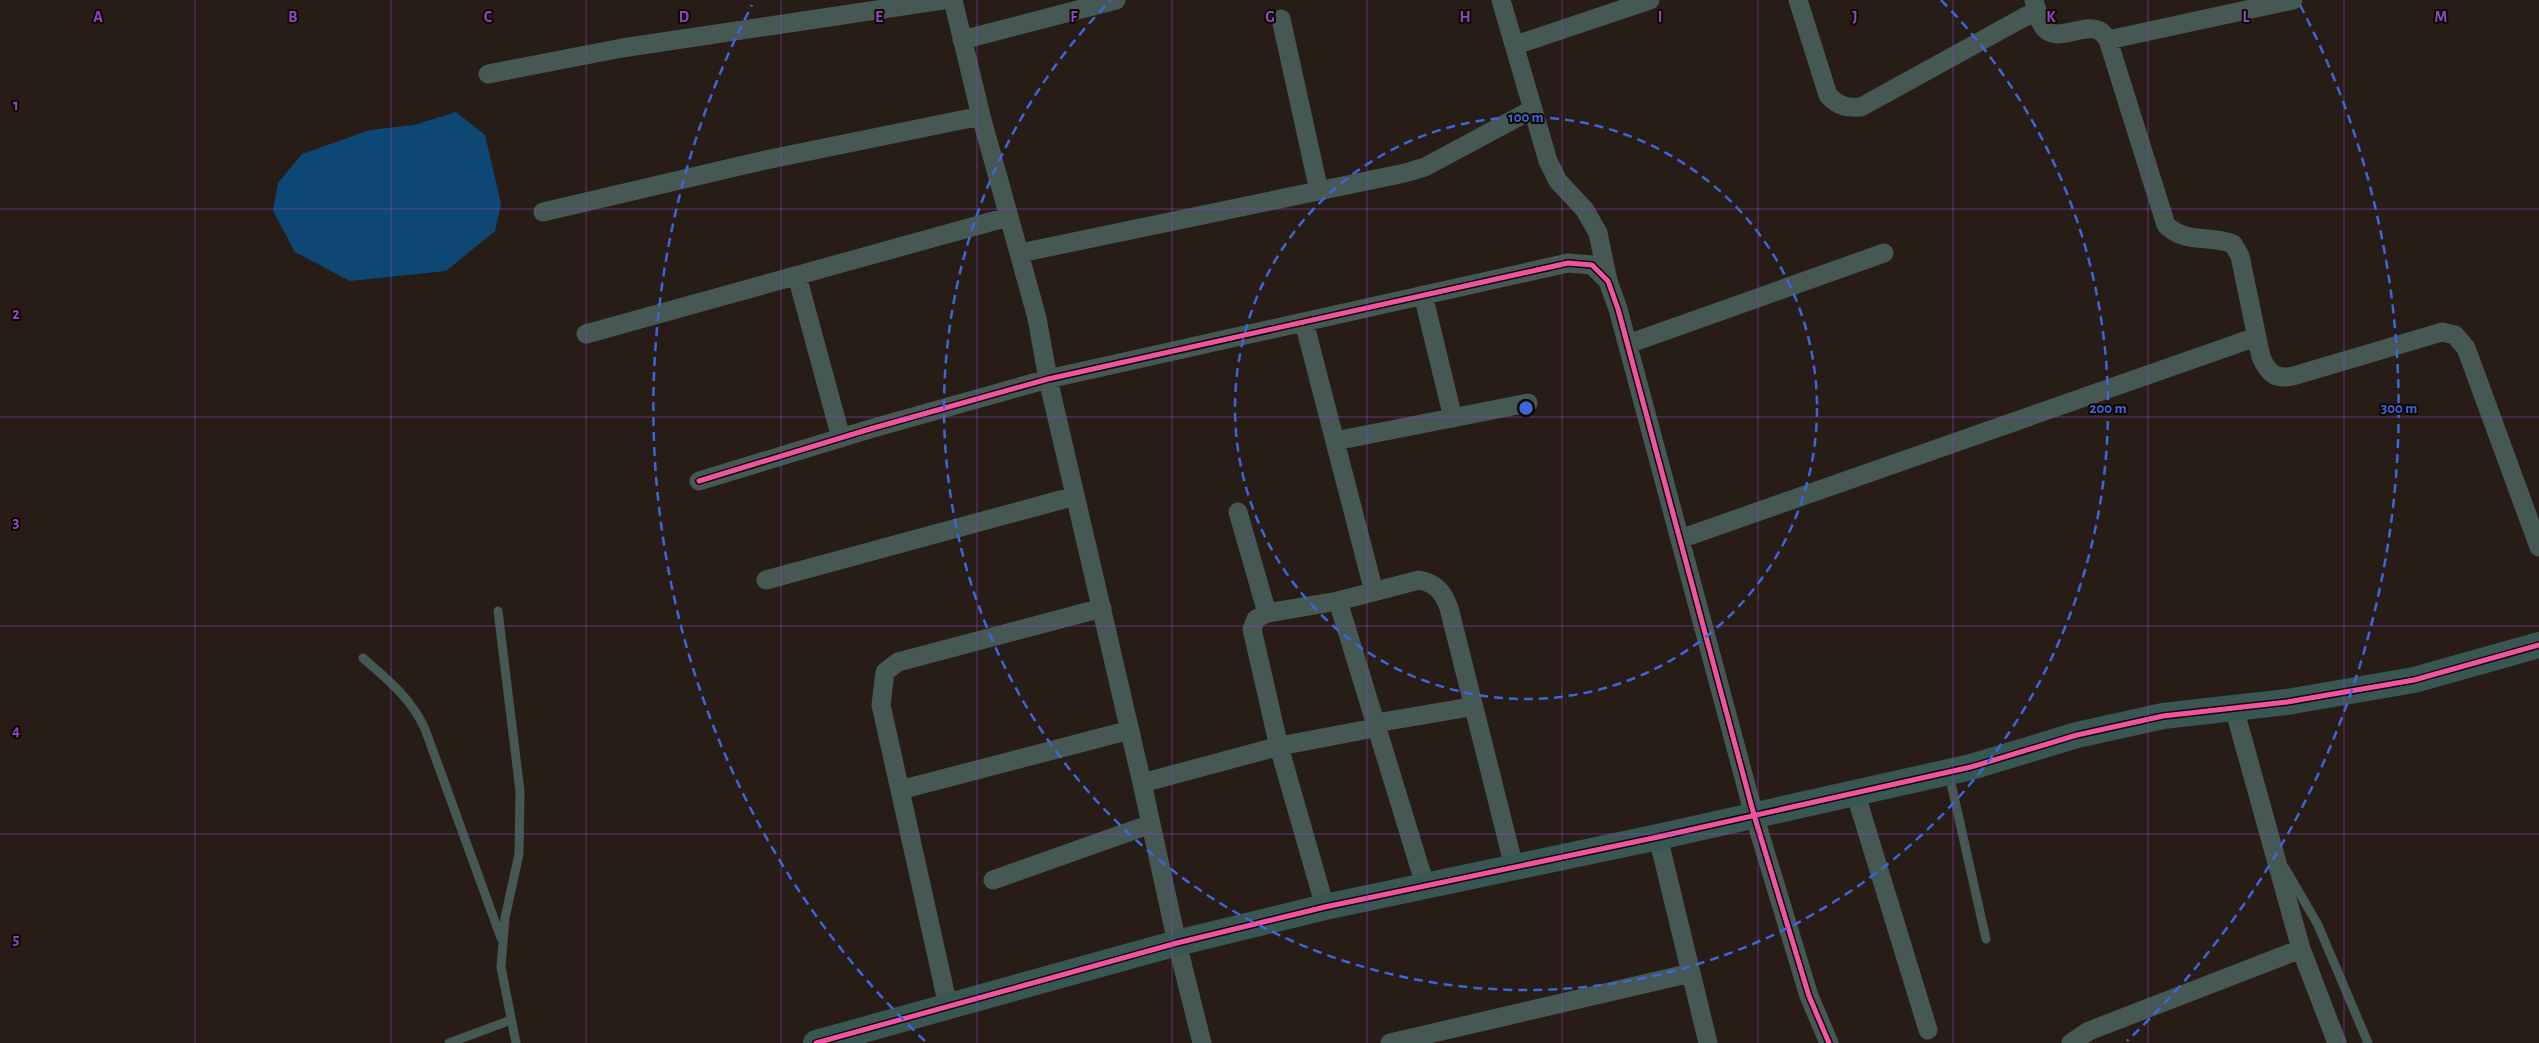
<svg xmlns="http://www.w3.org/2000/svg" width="2539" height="1043" font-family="'Alegreya Sans',sans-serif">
<rect width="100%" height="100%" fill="#281c17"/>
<path fill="#0d4774" d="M 456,112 L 485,135 L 501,204 L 495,231 L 446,271 L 350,281 L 295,252 L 273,211 L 278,183 L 302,154 L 370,130 L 414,125 Z"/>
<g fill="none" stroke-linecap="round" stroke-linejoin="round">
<path stroke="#455854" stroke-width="9" d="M 498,611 L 520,791 L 519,854 L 505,918 L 501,967 L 516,1043
M 363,658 C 388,680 411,698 425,729 L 501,938
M 1949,774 L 1986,939
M 2285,868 L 2318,925 L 2368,1043
M 449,1043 L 511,1020"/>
<path stroke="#455854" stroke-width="19" d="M 953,0 L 981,116 L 1037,318 L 1048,379 L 1142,783 L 1177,943 L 1202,1043
M 1501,0 L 1548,161 L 1558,181 L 1585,210 L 1598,233 L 1608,281
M 1798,0 L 1828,95 C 1838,106 1846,108 1861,107 L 2037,10
M 2034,0 C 2036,7 2037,16 2041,23 C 2053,48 2083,21 2100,31 C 2103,33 2106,37 2108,40 L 2166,225 C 2187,245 2209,234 2233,244 L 2240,256 L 2261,357 C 2268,373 2275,380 2293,376 L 2442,332 L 2455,335 L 2466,348 L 2539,547
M 1281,19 L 1319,191
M 962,40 L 1116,0
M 2108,40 L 2293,0
M 1516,45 L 1650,0
M 488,74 L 622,48 L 943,0
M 543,212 L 761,161 L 981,116
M 1020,253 L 1405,173 L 1425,167 L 1533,109
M 797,276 L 841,438
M 1423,295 L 1453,418
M 1304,322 L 1374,592
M 586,334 L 1008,217
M 1628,344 L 1884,253
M 1335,441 L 1528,403
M 699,481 L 870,429 L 1048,379 L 1568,263 L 1592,265 L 1608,281 L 1618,309 L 1754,815 L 1809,996 L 1829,1043
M 1238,512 L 1267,613
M 1680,539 L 2256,337
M 766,580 L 1075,496
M 1338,601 L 1425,885
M 2234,708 L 2301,949 L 2337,1043
M 1142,783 L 1280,746 L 1369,729 L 1376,723 L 1464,708 L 1473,704
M 900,790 L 1130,730
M 1855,792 L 1928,1030
M 1658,837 L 1708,1043
M 993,880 L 1151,824
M 1325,907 L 1279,747 L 1252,629 L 1256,619 L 1267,613 L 1338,601 L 1419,580 C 1436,583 1443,592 1449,608 L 1514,867
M 948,1006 L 881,705 L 885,672 L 898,662 L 1102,608
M 1390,1043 L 1691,973
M 2071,1043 L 2089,1031 L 2301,949"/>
<path stroke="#385754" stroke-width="26" d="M 816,1043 L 1177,943 L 1325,907 L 1658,837 L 1971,767 L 2077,735 L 2163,716 L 2287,702 L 2414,680 L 2539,645"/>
<g stroke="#100704" stroke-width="8">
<path id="cycleway" d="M 699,481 L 870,429 L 1048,379 L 1568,263 L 1592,265 L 1608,281 L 1618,309 L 1754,815 L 1809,996 L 1829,1043
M 816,1043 L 1177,943 L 1325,907 L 1658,837 L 1971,767 L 2077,735 L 2163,716 L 2287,702 L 2414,680 L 2539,645"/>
</g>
<use href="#cycleway" stroke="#f153a3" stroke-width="5"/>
</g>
<path fill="none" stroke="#8e48c4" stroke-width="1" stroke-opacity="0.55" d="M 195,0 L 195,1043M 391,0 L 391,1043M 586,0 L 586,1043M 781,0 L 781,1043M 977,0 L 977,1043M 1172,0 L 1172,1043M 1367,0 L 1367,1043M 1562,0 L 1562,1043M 1758,0 L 1758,1043M 1953,0 L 1953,1043M 2148,0 L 2148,1043M 2344,0 L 2344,1043M 0,209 L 2539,209M 0,417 L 2539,417M 0,626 L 2539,626M 0,834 L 2539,834"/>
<g fill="none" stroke="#3e65da" stroke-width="2.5" stroke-dasharray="9 6">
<circle cx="1526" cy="408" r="291"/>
<path d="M1941 0A582 582 0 1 1 1111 0"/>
<path d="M925 1041A873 873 0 0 1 752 5M2300 5A873 873 0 0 1 2127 1041"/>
</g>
<g font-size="16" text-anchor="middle" font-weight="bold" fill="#8e48c4" stroke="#100704" stroke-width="4" stroke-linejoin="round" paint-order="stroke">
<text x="98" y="22">A</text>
<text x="293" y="22">B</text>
<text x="488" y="22">C</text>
<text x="684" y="22">D</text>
<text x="879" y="22">E</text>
<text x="1074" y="22">F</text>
<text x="1270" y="22">G</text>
<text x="1465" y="22">H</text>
<text x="1660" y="22">I</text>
<text x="1855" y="22">J</text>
<text x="2051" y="22">K</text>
<text x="2246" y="22">L</text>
<text x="2441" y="22">M</text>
<text x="16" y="110">1</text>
<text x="16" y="319">2</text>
<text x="16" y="527">3</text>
<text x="16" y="736">4</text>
<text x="16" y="944">5</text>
</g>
<circle cx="1526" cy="408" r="8" fill="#3e65da" stroke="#100704" stroke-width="2.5"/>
<g font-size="15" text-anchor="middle" font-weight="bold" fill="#3e65da" stroke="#100704" stroke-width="4" stroke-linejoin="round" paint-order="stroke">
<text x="1526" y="122">100 m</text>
<text x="2108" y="413">200 m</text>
<text x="2399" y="413">300 m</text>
</g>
</svg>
